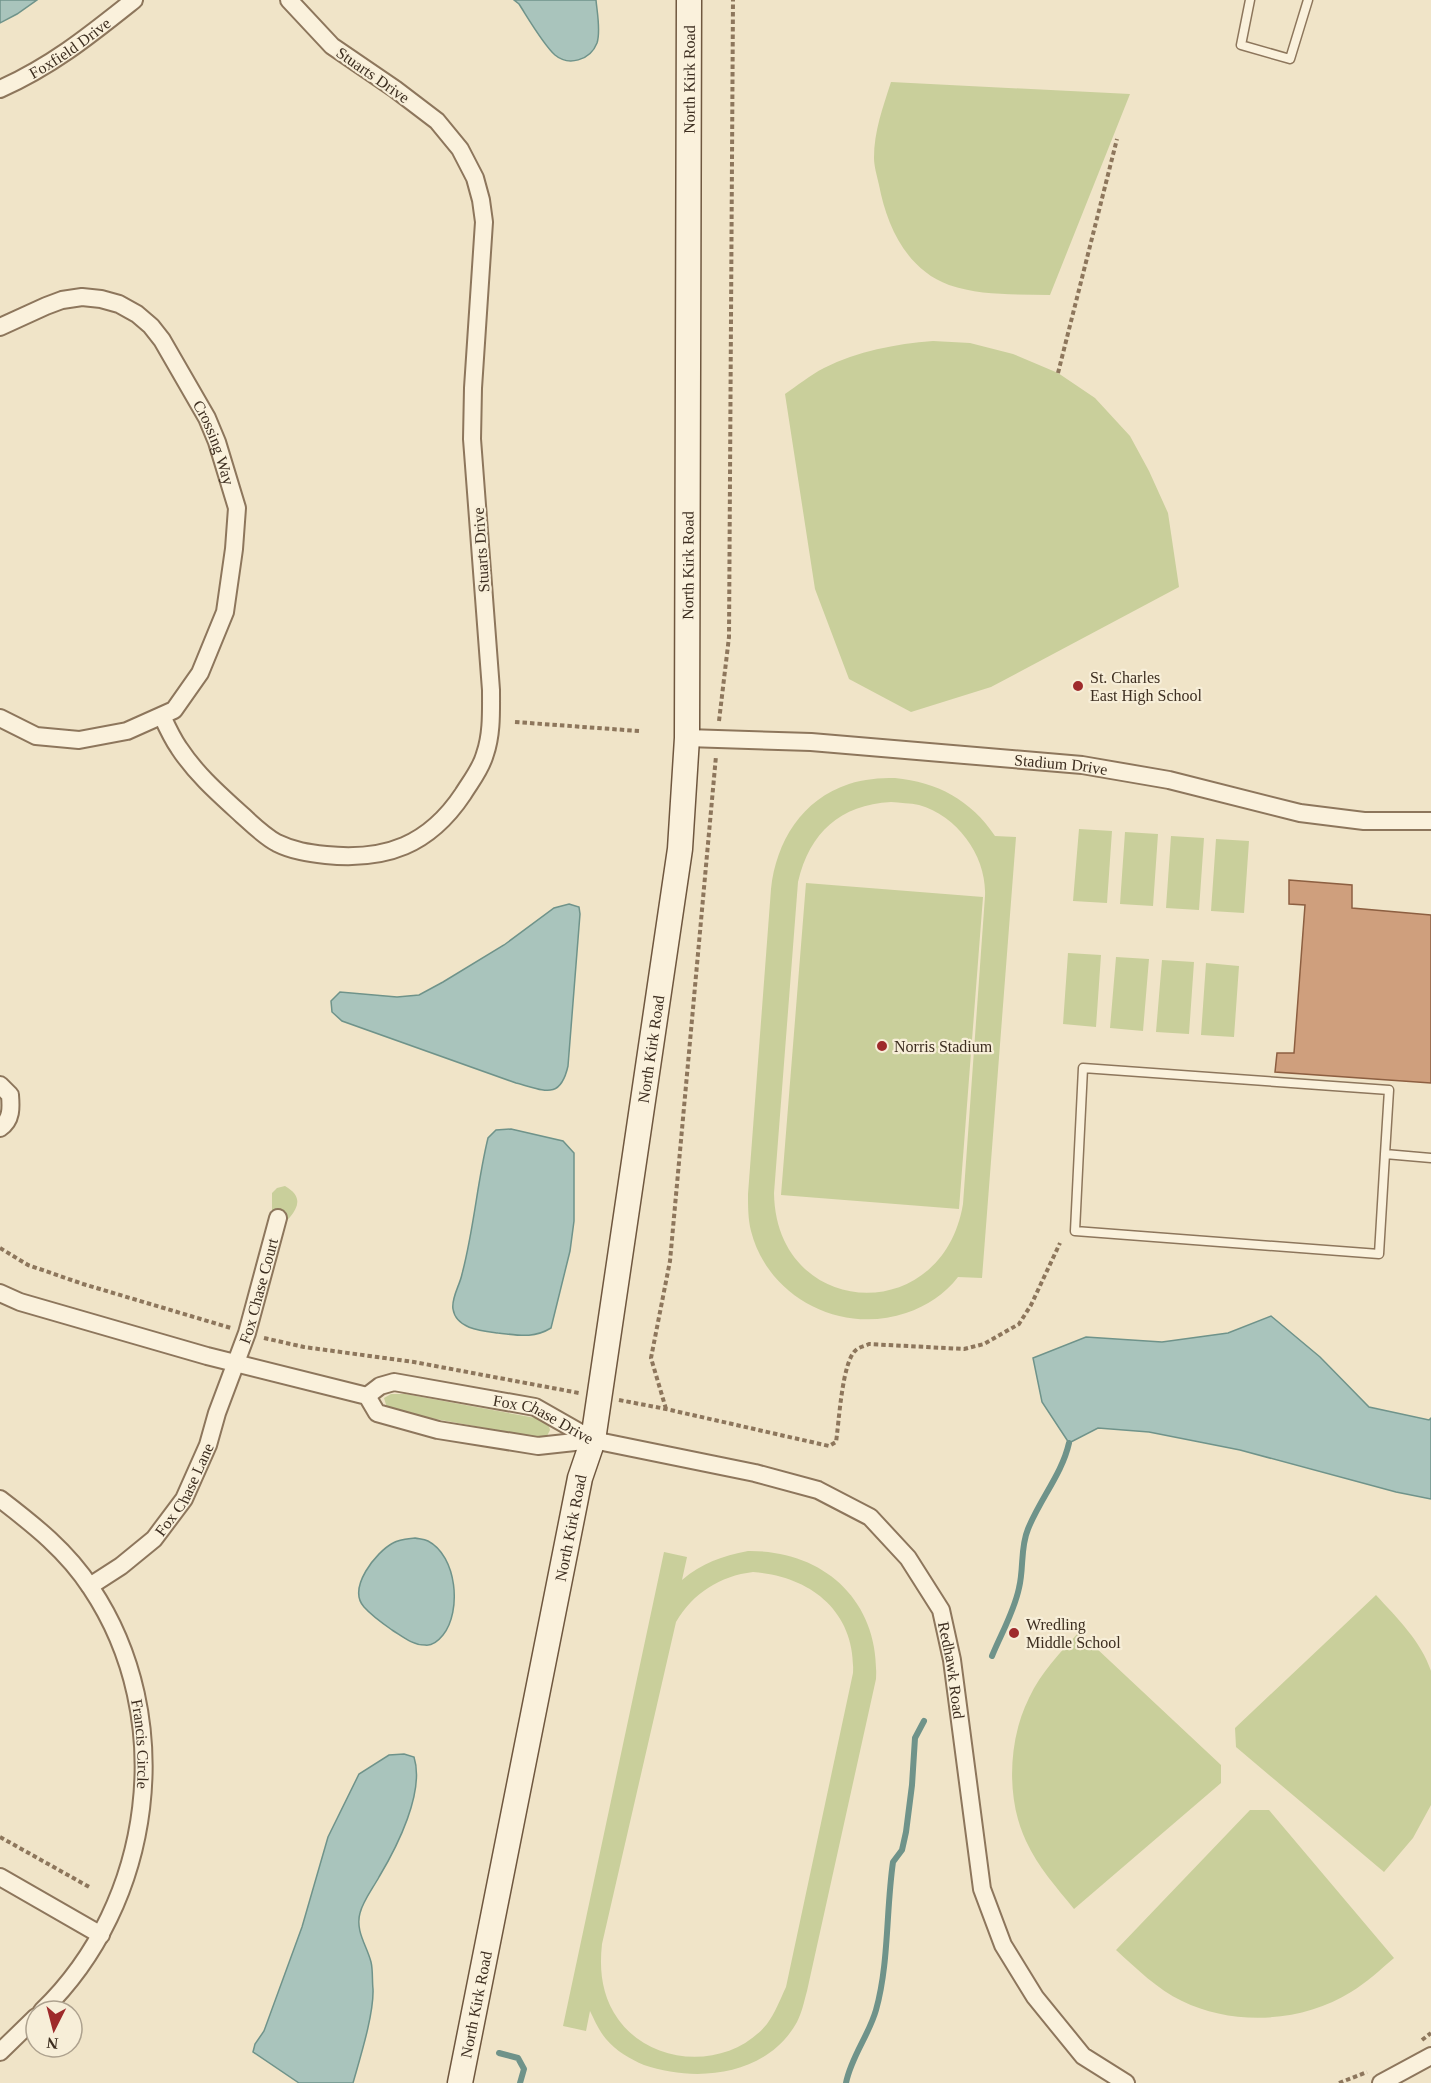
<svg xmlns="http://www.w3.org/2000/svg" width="1431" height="2083" font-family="Georgia,serif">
<rect width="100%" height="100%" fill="#f0e4c8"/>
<path fill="#c9cf9b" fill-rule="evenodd" d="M 891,82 L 1130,94 L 1050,295 C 1016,294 981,296 949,285 C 906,269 887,226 879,185 C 877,176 874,166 874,158 C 874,131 883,107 891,82 Z
M 933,341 L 970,343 L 1013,354 L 1058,373 L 1095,398 L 1130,436 L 1149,471 L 1168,513 L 1179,587 L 991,687 L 911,712 L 849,679 L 815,589 L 785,394 C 797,386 810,375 824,368 C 858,351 895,344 933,341 Z
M 895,778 C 937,782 971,800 995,836 L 1016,837 L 982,1278 L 958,1277 C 945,1294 927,1306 906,1313 C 842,1335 768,1298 751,1231 C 748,1219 748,1206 748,1194 L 771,889 C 776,842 802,799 849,784 C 864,779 879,778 895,778 ZM 891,802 C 900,803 910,803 919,805 C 958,816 987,857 985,896 L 963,1204 C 942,1329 776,1319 774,1193 L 798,882 C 810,832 840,805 891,802 Z
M 1079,829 L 1112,831 L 1107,903 L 1073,901 Z
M 1125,832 L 1158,834 L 1153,906 L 1120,904 Z
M 1171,836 L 1204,838 L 1199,910 L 1166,908 Z
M 1216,839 L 1249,841 L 1244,913 L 1211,911 Z
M 806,883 L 983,897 L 959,1209 L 781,1195 Z
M 1068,953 L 1101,955 L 1096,1027 L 1063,1024 Z
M 1116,957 L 1149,959 L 1143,1031 L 1110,1028 Z
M 1162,960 L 1194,962 L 1189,1034 L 1156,1032 Z
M 1206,963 L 1239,966 L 1234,1037 L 1201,1035 Z
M 285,1186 C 311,1201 290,1217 276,1232 L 272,1228 L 272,1193 L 277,1188 Z
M 391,1394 L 405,1394 L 541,1419 L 548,1423 L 550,1430 L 546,1438 L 534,1437 L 397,1412 L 387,1408 L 384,1398 Z
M 748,1551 C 824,1550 880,1601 876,1679 L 807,1991 C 804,2002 802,2012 797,2022 C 767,2076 697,2083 644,2065 C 630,2059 616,2051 606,2039 C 599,2031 595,2021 590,2011 L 586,2031 L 563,2026 L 664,1552 L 687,1557 L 682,1580 C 702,1563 722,1556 748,1551 ZM 753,1572 C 811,1576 856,1612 853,1673 L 786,1987 C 780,2000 775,2013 767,2024 C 729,2070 652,2067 618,2019 C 602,1996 599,1971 602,1944 L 676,1622 C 693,1593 720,1576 753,1572 Z
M 1376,1595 C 1397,1618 1421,1641 1431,1671 L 1431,1805 L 1413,1838 L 1384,1872 L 1236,1747 L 1235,1728 Z
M 1079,1632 L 1221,1765 L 1221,1783 L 1074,1909 C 1057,1888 1038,1867 1026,1841 C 1006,1799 1008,1740 1029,1698 C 1041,1672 1061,1652 1079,1632 Z
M 1250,1810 L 1269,1810 L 1394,1958 C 1380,1970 1366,1983 1351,1992 C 1302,2023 1233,2026 1182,2001 C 1157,1989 1137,1969 1116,1950 Z"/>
<path fill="#a9c4bc" stroke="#6f938a" stroke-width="1.5" d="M 0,0 L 37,0 L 17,14 L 0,23 Z
M 514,0 L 596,0 C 597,12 601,31 597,43 C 590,61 568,66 555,55 C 543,44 528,18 519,4 Z
M 569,904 L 579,907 L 580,914 L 568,1066 C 560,1101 544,1090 516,1083 L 342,1021 L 332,1012 L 331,1001 L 340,992 L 397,997 L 419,995 L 443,982 L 504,945 L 554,908 Z
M 511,1129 L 563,1141 L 574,1153 L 574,1221 L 570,1251 L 551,1328 C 533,1339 518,1335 498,1333 C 482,1331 456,1329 453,1309 C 451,1298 460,1285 462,1274 C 474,1229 477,1183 488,1138 L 496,1130 Z
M 1271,1316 L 1320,1357 L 1369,1407 L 1429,1420 L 1431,1418 L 1431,1499 L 1396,1492 L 1240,1450 L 1149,1432 L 1098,1428 L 1069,1443 L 1042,1402 L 1033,1358 L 1086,1337 L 1162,1342 L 1228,1333 Z
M 415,1538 C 419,1539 424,1539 428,1541 C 457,1556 462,1611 443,1635 C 439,1640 432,1646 425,1645 C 412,1645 402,1636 392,1630 C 382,1623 372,1616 364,1607 C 347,1588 376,1552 393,1543 C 400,1539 407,1539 415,1538 Z
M 404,1754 L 414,1757 C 425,1792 397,1847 379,1877 C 373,1888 363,1901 360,1913 C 355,1931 367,1946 371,1962 C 373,1970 372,1980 373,1989 C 374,2014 360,2058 353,2083 L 299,2083 L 253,2052 L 255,2044 L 264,2031 L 302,1927 L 328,1837 L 359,1774 L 389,1755 Z"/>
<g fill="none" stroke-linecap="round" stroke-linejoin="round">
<path stroke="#6f938a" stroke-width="6" d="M 992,1656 C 1001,1634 1014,1612 1019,1588 C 1024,1568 1020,1548 1028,1529 C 1040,1499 1062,1474 1069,1443
M 499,2053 L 518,2058 L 524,2069 L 520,2083
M 846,2083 C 851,2057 869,2035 876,2010 C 889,1964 886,1910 893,1862 L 902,1850 L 906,1832 L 912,1785 L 915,1738 L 924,1721"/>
</g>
<path fill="#cf9f7d" stroke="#8d5f41" stroke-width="1.5" d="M 1289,880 L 1352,885 L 1352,908 L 1431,915 L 1431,1083 L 1275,1072 L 1277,1053 L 1294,1053 L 1305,905 L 1289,904 Z"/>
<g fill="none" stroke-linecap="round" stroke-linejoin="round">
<g stroke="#8d765c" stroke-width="11">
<path id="lane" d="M 1250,0 L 1241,45 L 1290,59 L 1308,0
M 1385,1154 L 1379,1254 L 1075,1231 L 1083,1068 L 1389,1090 L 1385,1154 L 1431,1158"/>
</g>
<g stroke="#8d765c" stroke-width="20">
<g id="street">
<path id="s1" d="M 0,89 C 52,66 90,35 134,0"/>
<path id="s2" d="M 0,327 L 46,306 L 62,300 L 82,297 L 101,299 L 119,304 L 137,314 L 151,326 L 162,340 L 207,418 L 217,442 L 237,508 L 234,549 L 225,612 L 200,673 L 174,710 L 127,731 L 79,740 L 36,736 L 0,718"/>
<path d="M 162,716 C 167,727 172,738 179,748 C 196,774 219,794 242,815 C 253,825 264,836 277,843 C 293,851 309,853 326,855 C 386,861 429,845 463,794 C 471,781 481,769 485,754 C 492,734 491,711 491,690 L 472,439 L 473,388 L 484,222 L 481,200 L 475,178 L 460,149 L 437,121 L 395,89 L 332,46 L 289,0"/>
<path id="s3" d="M 687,738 L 811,742 L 1082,765 L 1169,780 L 1300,813 L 1364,821 L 1431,821"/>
<path d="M 0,1085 L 10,1095 C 11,1107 12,1120 0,1128"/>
<path id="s4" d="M 0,1293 L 20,1302 L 207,1356 L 367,1396 L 377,1413 L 438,1430 L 538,1446 L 593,1440 L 755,1473 L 818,1490 L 870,1517 L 908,1558 L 941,1610 L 952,1660 L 982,1889 L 1003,1945 L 1035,1997 L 1083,2056 L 1126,2083"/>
<path id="s5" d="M 367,1396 L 380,1386 L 394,1382 L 535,1407 L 593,1440"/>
<path id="s6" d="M 0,1499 C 34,1525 67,1551 91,1588 C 178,1718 154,1903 42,2011"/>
<path id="s7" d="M 90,1586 L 121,1566 L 154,1539 L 184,1499 L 208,1445 L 217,1413 L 247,1333 L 278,1218"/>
<path d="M 0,1877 L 101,1935"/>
<path d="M 0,2052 L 36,2017"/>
<path d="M 1381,2083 L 1431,2056"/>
</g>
</g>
<g stroke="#6f573f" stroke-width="27">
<g id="secondary">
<path id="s8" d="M 460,2083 L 580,1478 L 593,1440 L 680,849 L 687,738 L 689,0"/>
</g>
</g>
<path stroke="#8d765c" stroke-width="4" stroke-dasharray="4.5 3" stroke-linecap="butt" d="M 1058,373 L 1117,139
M 719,721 L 729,637 L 733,0
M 515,722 L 639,731
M 0,1248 L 28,1265 L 83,1284 L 231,1328
M 264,1338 L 304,1347 L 414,1362 L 579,1393
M 619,1400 L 666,1409 L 829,1446 L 836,1442 C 839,1423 842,1361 856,1350 C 859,1347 865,1346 869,1344 L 964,1349 L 984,1344 L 1019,1324 L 1031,1305 L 1060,1243
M 666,1409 L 651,1358 L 670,1261 L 716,756
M 0,1837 L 91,1888
M 1422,2040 L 1431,2033
M 1339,2083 L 1367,2072"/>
<use href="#lane" stroke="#faf1dc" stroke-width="8"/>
<use href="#street" stroke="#faf1dc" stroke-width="16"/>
<use href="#secondary" stroke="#faf1dc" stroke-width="24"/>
</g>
<g fill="#9e2a2b" stroke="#f7eed8" stroke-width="2">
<circle cx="1078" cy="686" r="6"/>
<circle cx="882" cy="1046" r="6"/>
<circle cx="1014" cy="1633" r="6"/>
</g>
<g text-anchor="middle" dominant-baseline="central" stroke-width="4.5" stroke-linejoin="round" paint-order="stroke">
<g font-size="16" fill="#3d2e20" stroke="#f7eed8">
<text stroke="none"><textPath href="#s1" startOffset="81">Foxfield Drive</textPath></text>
<text transform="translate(373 75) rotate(35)">Stuarts Drive</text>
<text stroke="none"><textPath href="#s8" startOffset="2024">North Kirk Road</textPath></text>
<text stroke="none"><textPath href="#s2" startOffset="298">Crossing Way</textPath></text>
<text transform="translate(481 550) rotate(-94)">Stuarts Drive</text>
<text stroke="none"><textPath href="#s8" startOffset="1538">North Kirk Road</textPath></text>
<text stroke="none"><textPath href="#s3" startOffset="375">Stadium Drive</textPath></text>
<text stroke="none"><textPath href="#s8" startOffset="1052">North Kirk Road</textPath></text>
<text stroke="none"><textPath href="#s7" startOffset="351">Fox Chase Court</textPath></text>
<text stroke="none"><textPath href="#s5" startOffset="186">Fox Chase Drive</textPath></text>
<text stroke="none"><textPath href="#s7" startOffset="138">Fox Chase Lane</textPath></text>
<text stroke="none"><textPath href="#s8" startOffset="566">North Kirk Road</textPath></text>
<text stroke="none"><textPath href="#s4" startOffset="1089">Redhawk Road</textPath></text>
<text stroke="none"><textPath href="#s6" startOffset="294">Francis Circle</textPath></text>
<text stroke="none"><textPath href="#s8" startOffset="80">North Kirk Road</textPath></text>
</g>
<g font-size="16" fill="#3d2e20" stroke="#f7eed8" text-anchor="start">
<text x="1090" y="677">St. Charles<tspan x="1090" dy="18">East High School</tspan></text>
<text x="894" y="1046">Norris Stadium</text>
<text x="1026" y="1624">Wredling<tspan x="1026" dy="18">Middle School</tspan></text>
</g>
</g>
<g transform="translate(54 2029) rotate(186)"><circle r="28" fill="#f7eed8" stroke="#ada18e" stroke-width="1.5"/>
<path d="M0-4.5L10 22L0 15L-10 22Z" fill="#9e2a2b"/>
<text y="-9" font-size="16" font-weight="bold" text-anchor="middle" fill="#3d2e20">N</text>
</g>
</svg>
